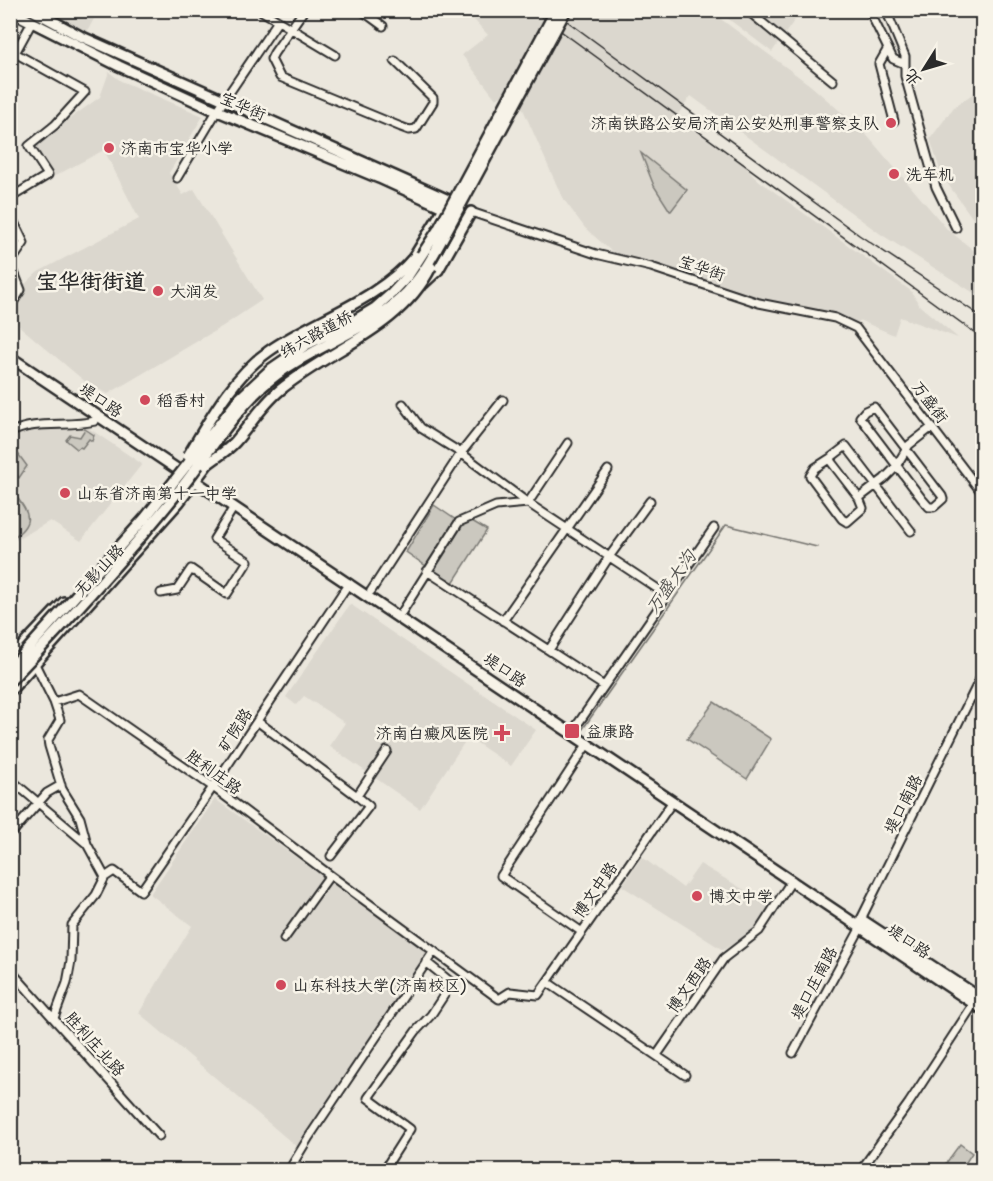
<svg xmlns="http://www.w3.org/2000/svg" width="993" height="1181" font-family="'Shantell Sans','LXGW WenKai TC',sans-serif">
<rect width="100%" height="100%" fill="#ebe7dd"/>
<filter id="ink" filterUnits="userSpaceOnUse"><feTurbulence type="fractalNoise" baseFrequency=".0167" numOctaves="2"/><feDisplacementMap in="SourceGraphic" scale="12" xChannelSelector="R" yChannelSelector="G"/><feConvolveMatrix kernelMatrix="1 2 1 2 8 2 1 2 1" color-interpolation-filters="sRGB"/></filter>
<g filter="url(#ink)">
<path fill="#dbd7ce" d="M 44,11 L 98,11 L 87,32 Z
M 466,11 L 710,11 L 810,85 L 864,132 L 947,229 L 982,257 L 982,298 L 882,235 L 691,96 L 676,117 L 746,167 L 754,177 L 911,291 L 920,306 L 958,338 L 900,317 L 894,335 L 859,320 L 858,326 L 704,283 L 611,251 L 585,228 L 562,197 L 514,89 L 496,99 L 462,55 L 488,35 Z
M 718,11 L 801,11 L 772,52 Z
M 109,72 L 121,81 L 203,116 L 169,173 L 183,195 L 194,189 L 262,300 L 223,326 L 108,394 L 88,384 L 11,319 L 10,298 L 38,272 L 139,219 L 104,150 L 55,176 L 33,145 L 100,97 Z
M 974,93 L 982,105 L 982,231 L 942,176 L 930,139 L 954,107 Z
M 87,427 L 142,464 L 81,541 L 50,521 L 11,543 L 10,435 L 18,431 Z
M 350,604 L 536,730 L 511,766 L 468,737 L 420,809 L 329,746 L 345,723 L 304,696 L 296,705 L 286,697 Z
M 215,799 L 426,951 L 426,957 L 297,1147 L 139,1013 L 192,926 L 150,894 Z
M 642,857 L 683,888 L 700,864 L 770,905 L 755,930 L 723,950 L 622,886 Z"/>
<path fill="#cbc8bf" stroke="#7b7a75" stroke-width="1.5" d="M 641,153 L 687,190 L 671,211 L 670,211 L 654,186 Z
M 85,429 L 94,435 L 92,441 L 89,439 L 82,448 L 80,447 L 77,449 L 66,440 L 70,435 L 80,437 Z
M 13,447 L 27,466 L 19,478 L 11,467 L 11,449 Z
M 10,487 C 25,510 40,520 11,539 Z
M 434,505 L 456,520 L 426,566 L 406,552 Z
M 467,518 L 487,530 L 451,586 L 432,574 Z
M 714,702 L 771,739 L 747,779 L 687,739 Z
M 960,1144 L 972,1153 L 961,1170 L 941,1170 Z"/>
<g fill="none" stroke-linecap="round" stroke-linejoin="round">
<path stroke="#72716c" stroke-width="1.5" d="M 582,730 L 726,525 L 817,547"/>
<g stroke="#2b2b2b" stroke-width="11">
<path id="minor" d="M 260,10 L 335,55
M 304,10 L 274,53 L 271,59 L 280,77 L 401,127 L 409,130 L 416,129 L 433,102 L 433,98 L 395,61
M 361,10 L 383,26
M 747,10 L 833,81
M 869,10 L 893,59 L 905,64 L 905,76 L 936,187 L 956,228
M 886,10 L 905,56 L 905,64
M 887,50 L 879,64 L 894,121
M 177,178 L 217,111 L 278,21
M 10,198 L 48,175 L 29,146 L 55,125 L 85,92 L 15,53 L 32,22
M 471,212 L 596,254 L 651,267 L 759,303 L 835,318 L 856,328 L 982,493
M 10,214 L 24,243 L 11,262
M 10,262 L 21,290 L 10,307
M 403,404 L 421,428 L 461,453 L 528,503 L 568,443
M 874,407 L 942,496 L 943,499 L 934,507 L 929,507 L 922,499 L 860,417 L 865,411 Z
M 10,433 C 35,419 68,428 95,421
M 829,459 L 815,468 L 810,476 L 842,519 L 847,522 L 863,508 L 859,498 L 829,459 L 846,446 L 911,531
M 859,498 L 884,479 L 895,468 L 909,445 L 932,427
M 427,571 L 604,686
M 371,591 L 461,453 L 503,400
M 161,593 L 177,590 L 191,569 L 227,594 L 248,561 L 214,539 L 234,507
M 402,612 L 459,522 L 496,506 L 528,503 L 667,595
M 503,621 L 608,470
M 549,650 L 609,557 L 650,501
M 33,660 L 54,702
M 973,695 L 982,701
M 257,721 L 357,796 L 387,751
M 575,728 L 714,528
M 10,779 L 87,844
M 10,835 L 47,793 L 61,785
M 331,856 L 369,806 L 357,796
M 330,875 L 499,999 L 510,992 L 538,995 L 673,801
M 105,877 L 114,871 L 141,891 L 213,787 L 349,583
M 582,932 L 501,876 L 588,743
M 10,970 L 159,1136
M 547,982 L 685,1075
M 54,1018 L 67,983 L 71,961 L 72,925 L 96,895 L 105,877 L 87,844 L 80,818 L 62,789 L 49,746 L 48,740 L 60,720 L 54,702 L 79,694 L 213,787 L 330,875 L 284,939
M 793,1053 L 861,927 L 861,919 L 982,675
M 657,1055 L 724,958 L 759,931 L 792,880
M 294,1163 L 304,1170
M 289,1170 L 309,1137 L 434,951
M 384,1170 L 410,1129 L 368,1098 L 416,1031 L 431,1015 L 452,983 L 426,962
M 861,1170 L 909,1103 L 971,1008"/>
</g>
<g stroke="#2b2b2b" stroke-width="14">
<path id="major" d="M 32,10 L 80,36 L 453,202
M 10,11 L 119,66 L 208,107 L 379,178 L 447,209
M 411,262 L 449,200
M 423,284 L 438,270 L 471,212
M 10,357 L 982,1009
M 204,435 C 224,408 245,379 273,359 C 312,332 357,313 394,282
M 10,659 L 64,602
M 10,691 L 179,502 L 251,406 L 267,391 L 294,372 L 373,325
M 862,920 L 982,999"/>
</g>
<use href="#minor" stroke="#f7f3e8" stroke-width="7"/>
<use href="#major" stroke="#f7f3e8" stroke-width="9"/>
<path stroke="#2b2b2b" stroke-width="1.5" d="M 532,10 L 982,338
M 552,10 L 859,235 L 982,317"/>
<g stroke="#2b2b2b" stroke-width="14" stroke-linecap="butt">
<path id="major-bridge" d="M 188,456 C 210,419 233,376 269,351 C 316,318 377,302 415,256
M 206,465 C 215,458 227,451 235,442 C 250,425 262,405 280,390 C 331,348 400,329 431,267
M 10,669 L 145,518 L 240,398 L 271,369 L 306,345 L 345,326 L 375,308 L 392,293 L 408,276 L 438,230 L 556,10
M 10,681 C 67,621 123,560 174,497 C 204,461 228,418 263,386 C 306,347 367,334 407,292 C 423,275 434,254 445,234 L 566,10"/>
</g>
<use href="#major-bridge" stroke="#f7f3e8" stroke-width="9"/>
</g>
</g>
<g fill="#d1495b" stroke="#f7f3e8" stroke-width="2">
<circle cx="891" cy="123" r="6"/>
<circle cx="109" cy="148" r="6"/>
<circle cx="894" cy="174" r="6"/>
<circle cx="158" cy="291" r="6"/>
<circle cx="145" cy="400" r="6"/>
<circle cx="65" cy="493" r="6"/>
<rect x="564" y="723" width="16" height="16" rx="3"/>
<path d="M499 724h6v6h6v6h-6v6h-6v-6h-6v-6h6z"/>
<circle cx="697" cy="896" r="6"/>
<circle cx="281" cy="985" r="6"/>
</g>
<g text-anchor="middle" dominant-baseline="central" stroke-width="5" stroke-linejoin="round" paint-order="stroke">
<g font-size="16" fill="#2b2b2b" stroke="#f7f3e8">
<text transform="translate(243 106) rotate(23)">宝华街</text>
<text transform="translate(702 268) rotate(19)">宝华街</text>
<text transform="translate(316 334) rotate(-29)">纬六路道桥</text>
<text transform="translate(101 400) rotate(34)">堤口路</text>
<text transform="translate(930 402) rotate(53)">万盛街</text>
<text transform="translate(99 570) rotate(-47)">无影山路</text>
<text transform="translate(505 670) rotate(34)">堤口路</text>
<text transform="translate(235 730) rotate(-57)">矿院路</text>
<text transform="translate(214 772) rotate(36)">胜利庄路</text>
<text transform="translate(903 804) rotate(-63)">堤口南路</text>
<text transform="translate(595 890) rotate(-55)">博文中路</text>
<text transform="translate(909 941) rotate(34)">堤口路</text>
<text transform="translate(814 983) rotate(-62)">堤口庄南路</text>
<text transform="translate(689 985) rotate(-55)">博文西路</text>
<text transform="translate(95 1044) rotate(48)">胜利庄北路</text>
</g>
<g font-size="16" fill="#2b2b2b" stroke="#f7f3e8" text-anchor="start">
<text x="879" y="123" text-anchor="end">济南铁路公安局济南公安处刑事警察支队</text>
<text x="121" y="148">济南市宝华小学</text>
<text x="906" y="174">洗车机</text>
<text x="170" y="291">大润发</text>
<text x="157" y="400">稻香村</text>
<text x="77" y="493">山东省济南第十一中学</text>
<text x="586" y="731">益康路</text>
<text x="488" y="733" text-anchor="end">济南白癜风医院</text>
<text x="709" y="896">博文中学</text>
<text x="293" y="985">山东科技大学(济南校区)</text>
</g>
<g font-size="18" font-style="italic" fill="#555451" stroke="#f7f3e8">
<text transform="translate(671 582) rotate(-55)">万盛大沟</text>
</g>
<g font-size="22" font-weight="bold" fill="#2b2b2b" stroke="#f7f3e8">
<text x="91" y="281">宝华街街道</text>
</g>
</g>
<rect width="993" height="1181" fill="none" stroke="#f7f3e8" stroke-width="36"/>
<rect x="18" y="18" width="957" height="1145" fill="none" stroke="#2b2b2b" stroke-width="2" filter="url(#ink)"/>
<g transform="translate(924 69) rotate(233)" stroke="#f7f3e8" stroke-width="4.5" paint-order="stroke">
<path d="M0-4.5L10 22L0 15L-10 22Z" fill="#2b2b2b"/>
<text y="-9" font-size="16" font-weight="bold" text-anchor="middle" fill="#2b2b2b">北</text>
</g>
</svg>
